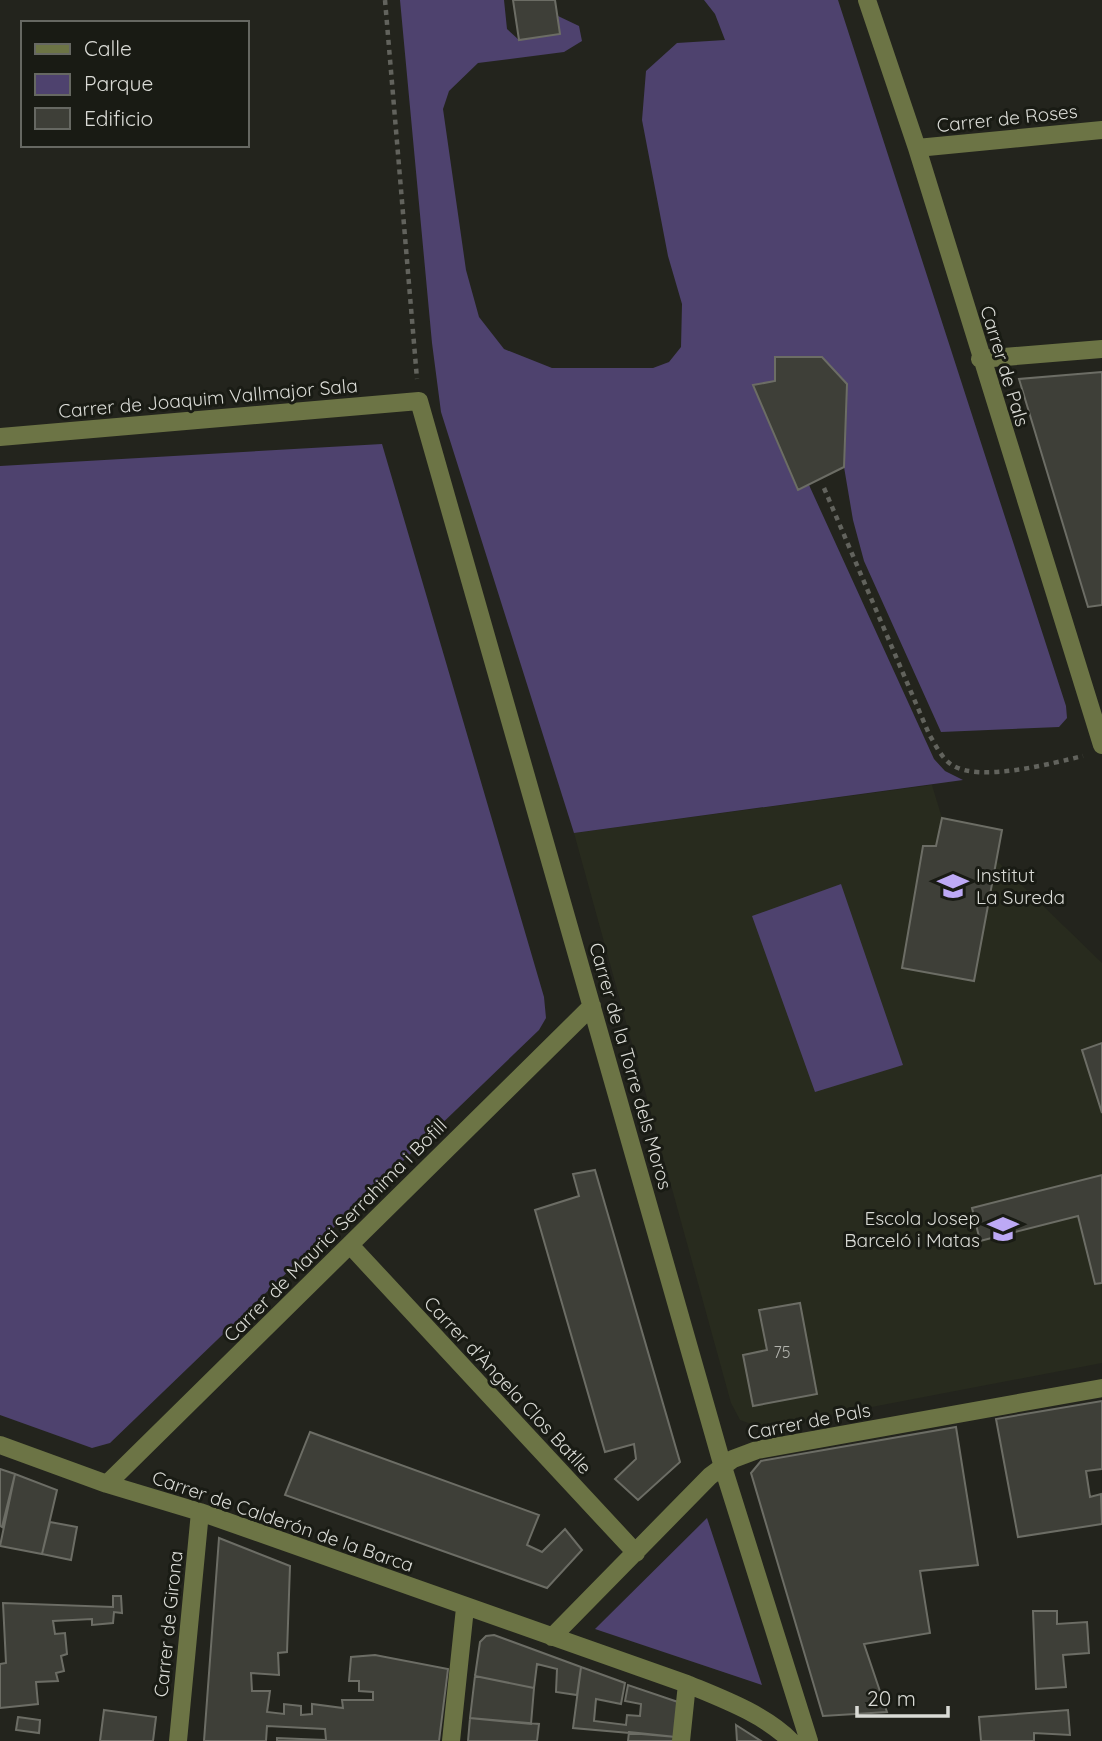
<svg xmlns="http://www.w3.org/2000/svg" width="1102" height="1741" font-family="Quicksand,sans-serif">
<rect width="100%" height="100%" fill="#23241d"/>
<path fill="#282b1e" d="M 932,785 L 942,818 L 1002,830 L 997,861 L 1102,963 L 1102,1363 L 762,1428 L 740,1420 L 731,1403 L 574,833 Z"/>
<path fill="#4e426e" d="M 400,0 L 504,0 L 507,29 L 519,40 L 560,34 L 558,16 L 579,26 L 582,41 L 564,52 L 478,63 L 449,91 L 443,109 L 466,270 L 479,317 L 504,349 L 552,368 L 653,368 L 669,362 L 681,347 L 682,304 L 668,256 L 642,120 L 646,71 L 677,43 L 725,40 L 715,14 L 704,0 L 838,0 L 1066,706 L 1067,718 L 1059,727 L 941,732 L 864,561 L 853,520 L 844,467 L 846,384 L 822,357 L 775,357 L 775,381 L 753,385 L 797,489 L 809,485 L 934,759 L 945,771 L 963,780 L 574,833 L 441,412 L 432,343 Z
M 382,444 L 544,997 L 546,1018 L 539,1030 L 110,1443 L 92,1448 L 0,1415 L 0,466 Z
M 841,884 L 903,1065 L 815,1092 L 752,916 Z
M 707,1518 L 762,1685 L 595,1629 Z"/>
<path fill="#3e3f38" stroke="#6c6d65" stroke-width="2" d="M 513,0 L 555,0 L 560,34 L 519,40 Z
M 775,357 L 822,357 L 847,384 L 844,467 L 798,490 L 753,385 L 775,381 Z
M 1102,372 L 1102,605 L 1088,607 L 1019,379 Z
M 942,818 L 1002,830 L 974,981 L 902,968 L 923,846 L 936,846 Z
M 1102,1043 L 1102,1113 L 1082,1050 Z
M 595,1170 L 680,1462 L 638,1500 L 615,1479 L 636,1459 L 634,1444 L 605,1452 L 535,1210 L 579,1196 L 573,1174 Z
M 1102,1175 L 1102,1283 L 1095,1284 L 1078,1216 L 980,1241 L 972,1208 Z
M 800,1303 L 817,1394 L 753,1406 L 743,1355 L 767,1350 L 759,1310 Z
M 1102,1401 L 1102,1469 L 1086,1471 L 1090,1497 L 1101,1494 L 1102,1524 L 1018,1537 L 996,1419 Z
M 956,1427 L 978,1565 L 920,1571 L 930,1633 L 864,1644 L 887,1712 L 823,1716 L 751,1473 L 761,1461 Z
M 310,1432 L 539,1515 L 527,1545 L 542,1552 L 565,1529 L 582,1550 L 547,1588 L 285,1495 Z
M 0,1469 L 15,1474 L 2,1527 L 0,1526 Z
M 15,1474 L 57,1490 L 42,1554 L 0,1546 Z
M 50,1522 L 77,1527 L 71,1560 L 42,1554 Z
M 219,1538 L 290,1566 L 287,1652 L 278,1653 L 279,1675 L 251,1673 L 252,1691 L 270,1691 L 267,1712 L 284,1714 L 284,1704 L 301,1706 L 301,1715 L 312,1714 L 312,1704 L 343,1708 L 342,1700 L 373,1700 L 373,1692 L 359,1691 L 359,1681 L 349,1681 L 351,1657 L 375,1655 L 448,1669 L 439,1741 L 277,1741 L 277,1738 L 326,1740 L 325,1729 L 267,1726 L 266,1741 L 204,1741 Z
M 113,1596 L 121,1596 L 122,1613 L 114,1612 L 113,1623 L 92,1625 L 92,1619 L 53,1621 L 55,1634 L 65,1633 L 67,1654 L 61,1656 L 64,1671 L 56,1673 L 58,1681 L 36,1682 L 38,1704 L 0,1708 L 0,1664 L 6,1663 L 3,1603 L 113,1607 Z
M 1033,1611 L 1057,1611 L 1057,1624 L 1087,1622 L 1089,1653 L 1063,1655 L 1066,1687 L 1036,1689 Z
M 494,1635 L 581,1667 L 577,1695 L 556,1692 L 557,1669 L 537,1664 L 534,1688 L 475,1676 L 480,1642 L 486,1636 Z
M 581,1667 L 625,1683 L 621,1704 L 596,1699 L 594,1721 L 626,1725 L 627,1715 L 640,1716 L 641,1704 L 625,1701 L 628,1685 L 678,1702 L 675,1737 L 573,1728 Z
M 475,1676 L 534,1688 L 531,1724 L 470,1718 Z
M 104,1710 L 156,1717 L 153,1741 L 100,1741 Z
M 1068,1710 L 1070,1735 L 1034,1733 L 1034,1741 L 981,1741 L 979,1717 Z
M 18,1717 L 40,1720 L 39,1733 L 16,1730 Z
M 470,1718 L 539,1724 L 537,1741 L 468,1741 Z
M 736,1725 L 761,1741 L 737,1741 Z
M 629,1732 L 675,1737 L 675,1741 L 628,1741 Z"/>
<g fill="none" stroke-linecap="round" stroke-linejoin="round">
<path stroke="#62635d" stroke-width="4.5" stroke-dasharray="5 5" stroke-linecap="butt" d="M 385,0 L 417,379
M 824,488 L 929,734 C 935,744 942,759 952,765 C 980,783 1053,763 1083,756"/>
<path stroke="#6c7445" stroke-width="18" d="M 867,0 L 917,148 L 1102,745
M 917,148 L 1102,130
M 980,359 L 1102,349
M 0,437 L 419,401 L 723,1467 L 809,1741
M 350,1245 L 636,1553
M 0,1445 L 107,1484 L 200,1512 L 687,1684 C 723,1699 764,1714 791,1741
M 107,1484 L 592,1006
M 552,1637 L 710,1476 L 733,1459 L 757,1450 L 1102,1388
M 178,1741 L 200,1512
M 451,1741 L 465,1608
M 681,1741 L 687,1684"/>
</g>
<defs>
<g id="school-bare" transform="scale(2.415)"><path d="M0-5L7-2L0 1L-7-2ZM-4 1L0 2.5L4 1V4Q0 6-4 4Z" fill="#bda9f5" stroke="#191b14" stroke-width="2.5" paint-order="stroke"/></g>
</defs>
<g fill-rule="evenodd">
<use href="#school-bare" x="953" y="886"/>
<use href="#school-bare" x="1003" y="1229"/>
</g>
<g text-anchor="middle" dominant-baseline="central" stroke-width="6" stroke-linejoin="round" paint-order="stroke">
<g font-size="16" fill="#b3b4ae">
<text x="782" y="1352">75</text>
</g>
<g font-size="19" fill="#dadbd6" stroke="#191b14">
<text transform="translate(1007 118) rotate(-6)">Carrer de Roses</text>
<text transform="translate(1005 366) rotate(73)">Carrer de Pals</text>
<text transform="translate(208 398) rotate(-5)">Carrer de Joaquim Vallmajor Sala</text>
<text transform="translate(631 1066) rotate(74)">Carrer de la Torre dels Moros</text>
<text transform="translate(335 1230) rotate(-45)">Carrer de Maurici Serrahima i Bofill</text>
<text transform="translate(508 1385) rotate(47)">Carrer d'Àngela Clos Batlle</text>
<text transform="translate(809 1421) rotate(-11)">Carrer de Pals</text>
<text transform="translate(283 1521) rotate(19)">Carrer de Calderón de la Barca</text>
<text transform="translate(168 1624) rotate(-84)">Carrer de Girona</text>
</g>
<g font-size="19" fill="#dadbd6" stroke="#191b14" text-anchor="start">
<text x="976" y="875">Institut<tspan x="976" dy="22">La Sureda</tspan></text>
<text x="980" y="1218" text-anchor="end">Escola Josep<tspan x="980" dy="22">Barceló i Matas</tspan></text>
</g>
</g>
<rect x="21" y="21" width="228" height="126" fill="#191b14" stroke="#666862" stroke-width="2"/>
<rect x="35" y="44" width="35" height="10" fill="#6c7445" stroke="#666862" stroke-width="2"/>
<text x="84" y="56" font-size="21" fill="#dadbd6">Calle</text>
<rect x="35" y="74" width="35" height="21" fill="#4e426e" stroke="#666862" stroke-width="2"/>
<text x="84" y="91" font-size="21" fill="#dadbd6">Parque</text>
<rect x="35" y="108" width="35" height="21" fill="#3e3f38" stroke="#666862" stroke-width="2"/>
<text x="84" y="126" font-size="21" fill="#dadbd6">Edificio</text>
<path d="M857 1706v10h91v-10" fill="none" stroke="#dadbd6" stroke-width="3.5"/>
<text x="867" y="1706" font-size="21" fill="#dadbd6" stroke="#191b14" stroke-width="5" paint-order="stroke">20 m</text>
</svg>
